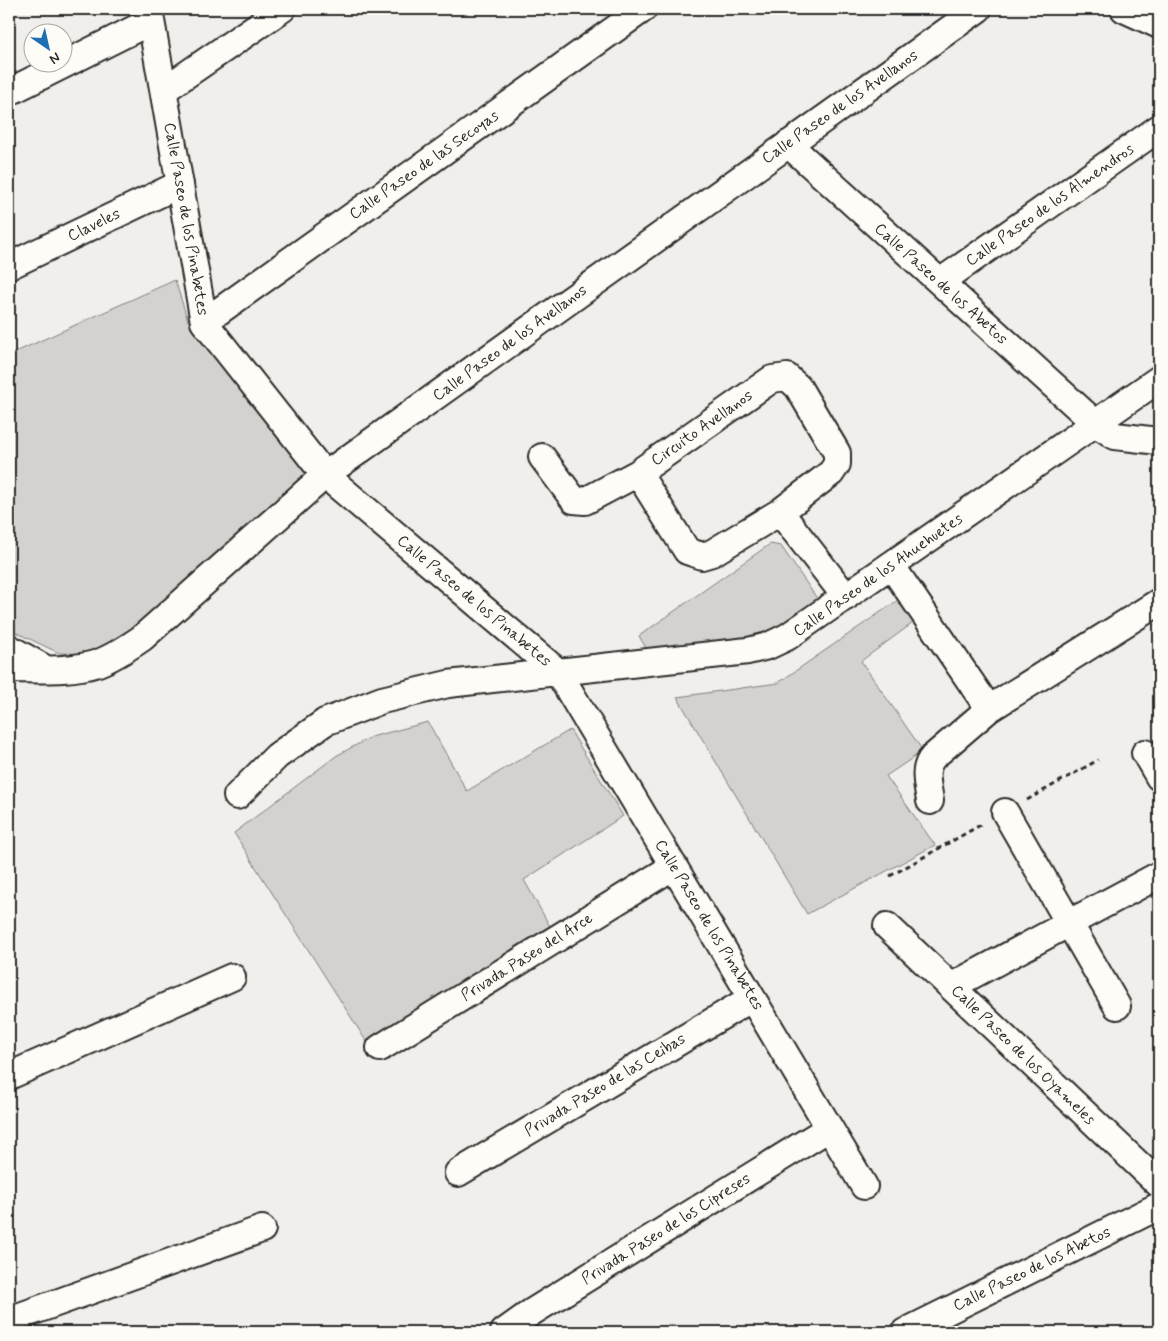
<svg xmlns="http://www.w3.org/2000/svg" width="1168" height="1341" font-family="Mynerve,sans-serif">
<rect width="100%" height="100%" fill="#f0efeb"/>
<filter id="ink" filterUnits="userSpaceOnUse"><feTurbulence type="fractalNoise" baseFrequency=".02" numOctaves="2"/><feDisplacementMap in="SourceGraphic" scale="10" xChannelSelector="R" yChannelSelector="G"/><feConvolveMatrix kernelMatrix="1 2 1 2 8 2 1 2 1" color-interpolation-filters="sRGB"/></filter>
<g filter="url(#ink)">
<path fill="#d3d2cf" stroke="#7f7e7d" d="M 175,280 L 188,321 L 308,477 L 134,636 L 88,654 L 59,653 L 9,629 L 9,355 Z
M 770,544 L 781,546 L 818,600 L 816,609 L 767,640 L 649,653 L 639,636 Z
M 901,598 L 917,620 L 861,661 L 923,751 L 886,776 L 935,845 L 807,914 L 677,697 L 778,683 Z
M 428,722 L 467,791 L 570,730 L 623,816 L 524,880 L 552,930 L 368,1044 L 234,833 L 336,756 L 371,737 Z"/>
<g fill="none" stroke-linecap="round" stroke-linejoin="round">
<g stroke="#2b2b2b" stroke-width="30">
<path id="minor" d="M 149,9 L 204,322 L 325,475 L 558,672 L 864,1186
M 1124,9 L 1159,25
M 164,90 L 282,9
M 9,92 L 151,21
M 788,144 L 1095,423 L 1115,436 L 1159,441
M 9,266 L 180,184
M 940,282 L 1159,128
M 204,322 L 643,9
M 542,457 L 574,500 L 585,501 L 638,473 L 772,379 L 787,377 L 798,387 L 837,453 L 837,464 L 831,473 L 780,512 L 712,553 L 702,556 L 687,551 L 638,473
M 780,512 L 846,597
M 891,565 L 989,709
M 9,648 L 44,668
M 9,669 C 38,669 70,672 98,663 C 114,657 129,647 142,638 L 325,475 L 978,9
M 1145,753 L 1159,777
M 237,796 L 277,756 L 325,722 L 382,700 L 448,684 L 748,651 L 768,646 L 787,637 L 1159,379
M 930,801 C 928,785 922,769 933,757 L 989,709 L 1159,602
M 1005,812 L 1117,1006
M 887,926 L 1159,1184
M 952,986 L 1159,875
M 380,1048 L 674,866
M 9,1076 L 232,977
M 458,1173 L 752,998
M 9,1320 L 262,1229
M 504,1332 L 532,1312 L 829,1128
M 905,1332 L 1159,1206"/>
</g>
<path stroke="#2b2b2b" stroke-width="3" stroke-dasharray="5 4" stroke-linecap="butt" d="M 1027,800 L 1098,760
M 890,876 L 984,823"/>
<use href="#minor" stroke="#fdfcf7" stroke-width="26"/>
</g>
</g>
<g text-anchor="middle" dominant-baseline="central" stroke-width="4" stroke-linejoin="round" paint-order="stroke">
<g font-size="16" fill="#2b2b2b" stroke="#fdfcf7">
<text transform="translate(840 107) rotate(-35)">Calle Paseo de los Avellanos</text>
<text transform="translate(424 165) rotate(-35)">Calle Paseo de las Secoyas</text>
<text transform="translate(1050 205) rotate(-35)">Calle Paseo de los Almendros</text>
<text transform="translate(186 219) rotate(80)">Calle Paseo de los Pinabetes</text>
<text transform="translate(94 225) rotate(-26)">Claveles</text>
<text transform="translate(941 284) rotate(42)">Calle Paseo de los Abetos</text>
<text transform="translate(510 343) rotate(-36)">Calle Paseo de los Avellanos</text>
<text transform="translate(702 428) rotate(-35)">Circuito Avellanos</text>
<text transform="translate(878 575) rotate(-35)">Calle Paseo de los Ahuehuetes</text>
<text transform="translate(474 601) rotate(40)">Calle Paseo de los Pinabetes</text>
<text transform="translate(709 925) rotate(59)">Calle Paseo de los Pinabetes</text>
<text transform="translate(527 957) rotate(-32)">Privada Paseo del Arce</text>
<text transform="translate(1023 1055) rotate(44)">Calle Paseo de los Oyameles</text>
<text transform="translate(605 1085) rotate(-31)">Privada Paseo de las Ceibas</text>
<text transform="translate(666 1229) rotate(-32)">Privada Paseo de los Cipreses</text>
<text transform="translate(1032 1269) rotate(-26)">Calle Paseo de los Abetos</text>
</g>
</g>
<rect width="1168" height="1341" fill="none" stroke="#fdfcf7" stroke-width="30"/>
<rect x="15" y="15" width="1138" height="1311" fill="none" stroke="#2b2b2b" stroke-width="2" filter="url(#ink)"/>
<g transform="translate(48 48) rotate(146)"><circle r="24" fill="#fdfcf7" stroke="#a9a8a5"/>
<path d="M0-4L9 19L0 12L-9 19Z" fill="#1f6fb2"/>
<text y="-8" font-size="14" font-weight="bold" text-anchor="middle" fill="#2b2b2b">N</text>
</g>
</svg>
